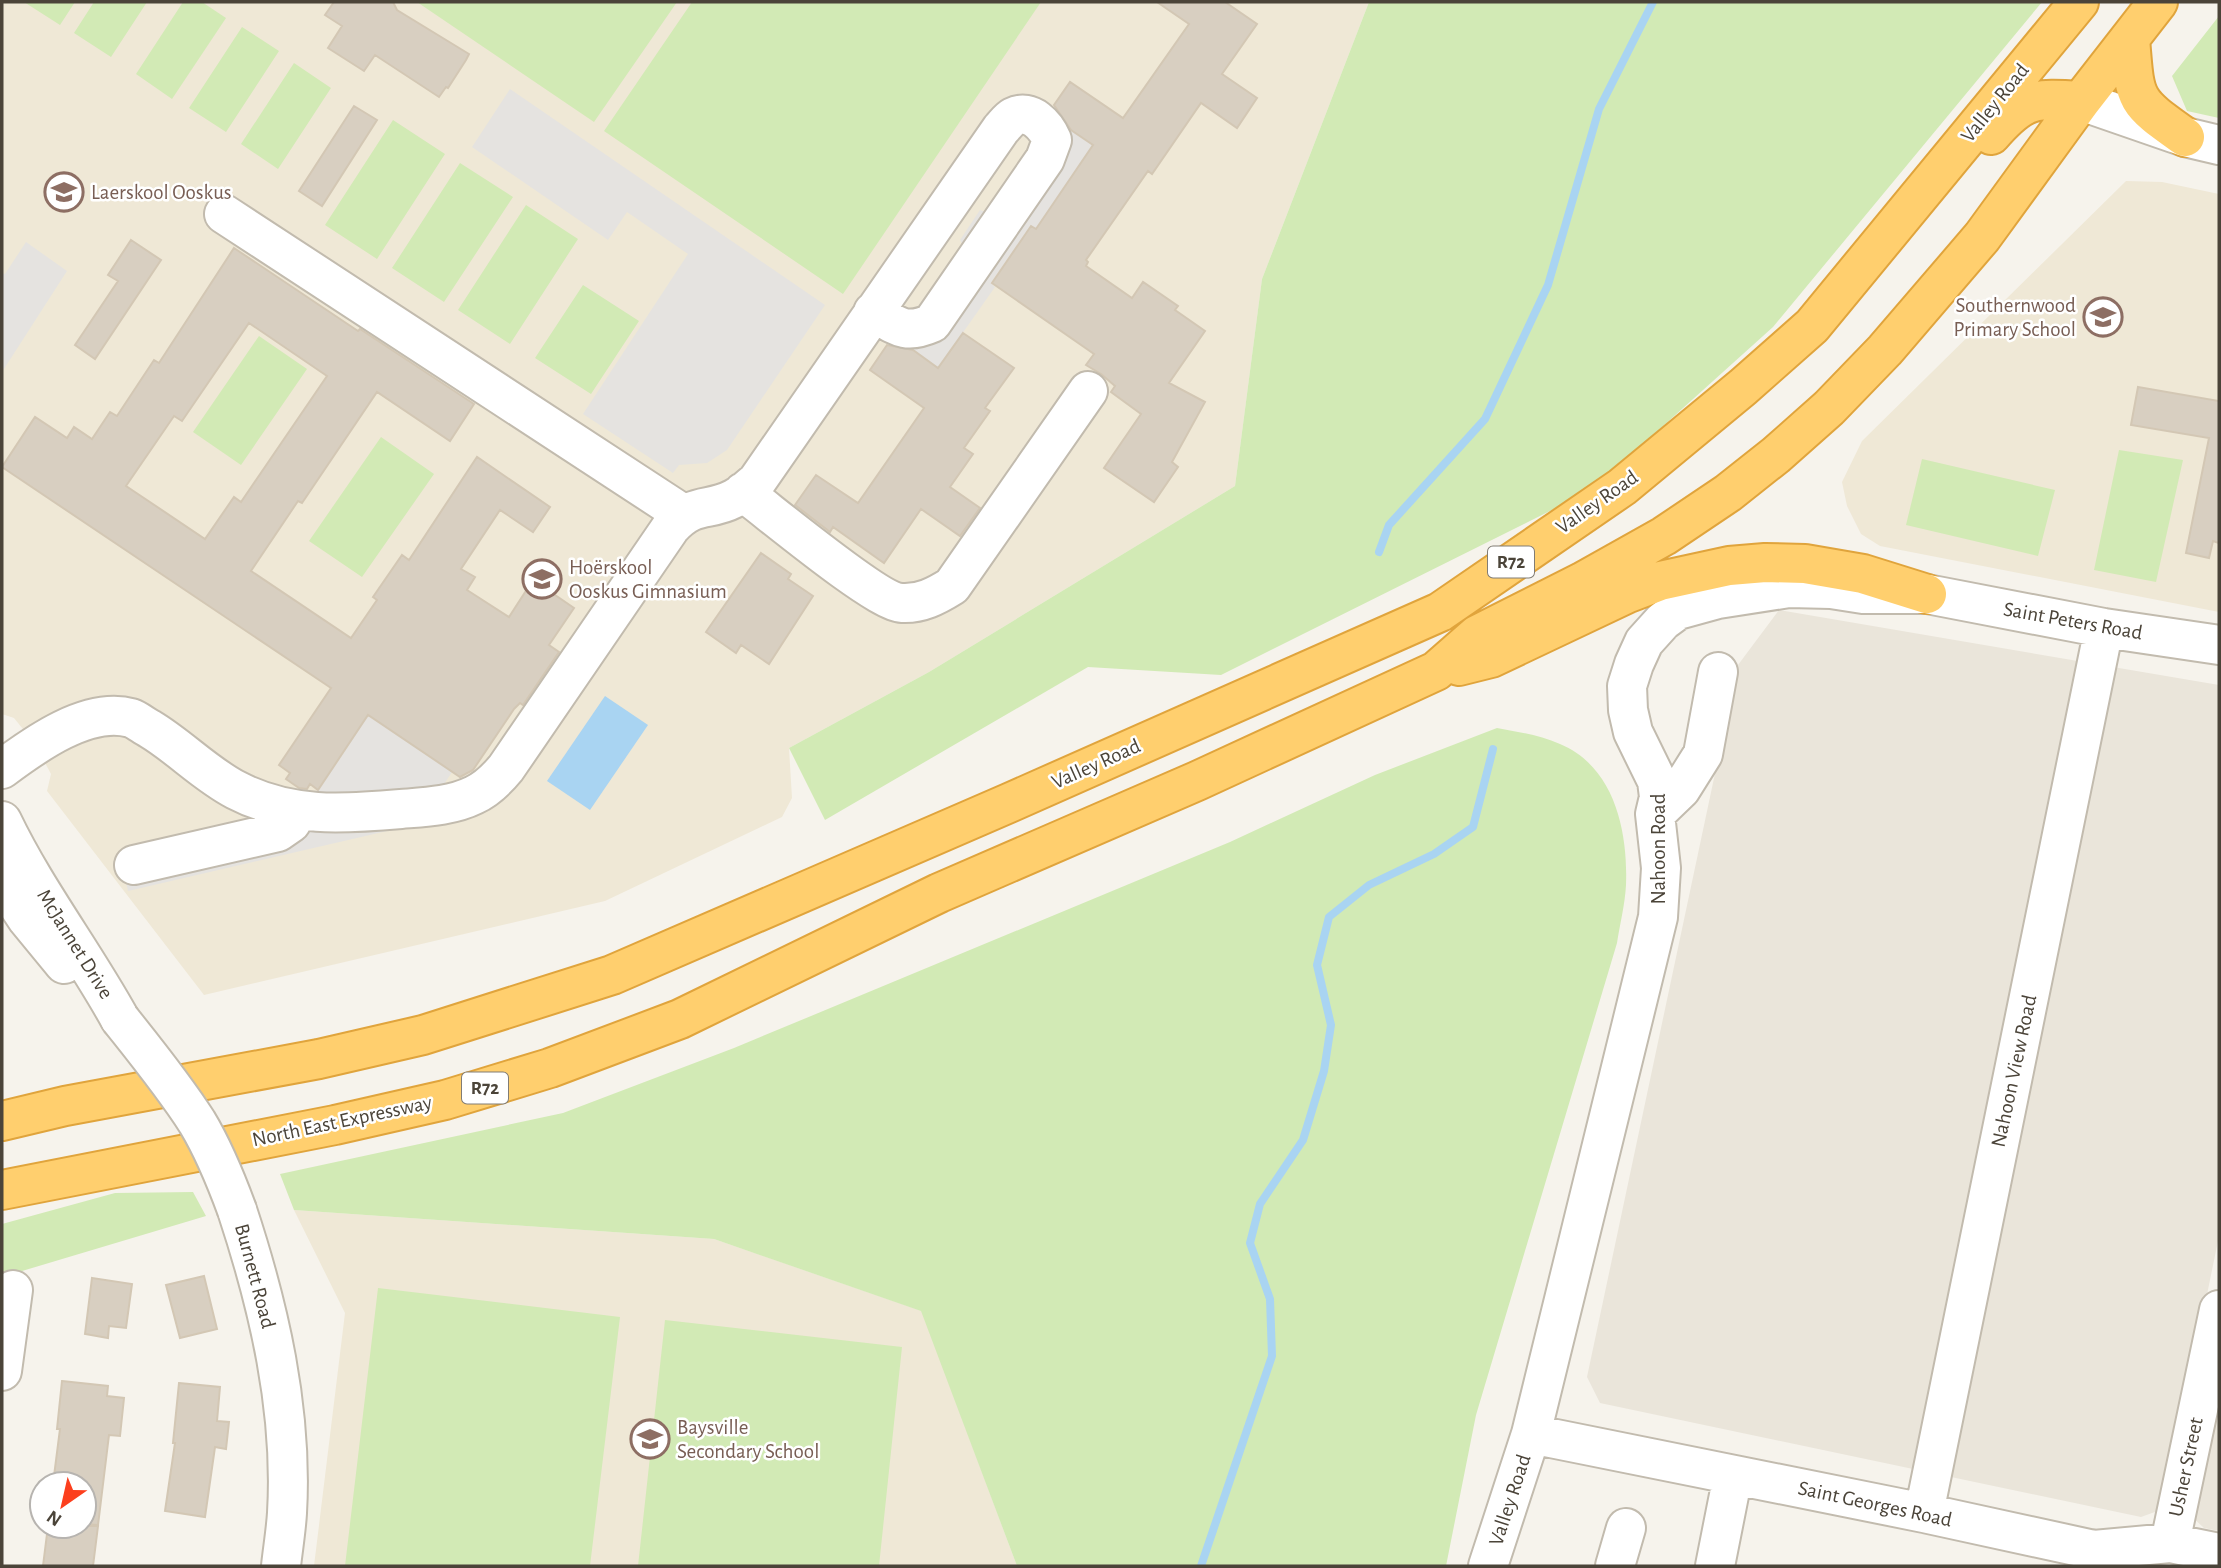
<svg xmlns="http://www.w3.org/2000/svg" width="2221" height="1568" font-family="'Alegreya Sans',sans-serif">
<rect width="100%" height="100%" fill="#f6f3ec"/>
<path fill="#eae5da" d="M 1779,610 L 2219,685 L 2219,1236 L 2163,1509 L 2141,1517 L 1600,1403 L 1587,1377 L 1738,665 Z
M 2219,1370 L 2219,1531 L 2204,1528 L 2190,1515 Z"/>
<path fill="#efe8d6" d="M 2,2 L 1369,2 L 1262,279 L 1235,486 L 929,672 L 789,748 L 792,798 L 782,817 L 605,901 L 204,995 L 47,791 L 51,774 L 35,744 L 14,718 L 2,714 Z
M 2126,181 L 2162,182 L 2219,194 L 2219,612 L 1880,546 L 1861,534 L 1847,506 L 1842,482 L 1862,441 Z
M 294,1210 L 714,1239 L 922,1311 L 1017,1566 L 314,1566 L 345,1313 Z"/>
<path fill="#d2eab5" d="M 24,2 L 75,2 L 60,25 Z
M 94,2 L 147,2 L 111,57 L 74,33 Z
M 183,2 L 202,2 L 226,18 L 172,99 L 136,74 Z
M 417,2 L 677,2 L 594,122 Z
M 692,2 L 1041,2 L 843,294 L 604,131 Z
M 1369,2 L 2042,2 L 1773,327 L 1592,490 L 1221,675 L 1088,667 L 825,820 L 789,748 L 929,672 L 1235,486 L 1262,279 Z
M 2219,16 L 2219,118 L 2187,111 L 2172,76 Z
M 242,27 L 279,51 L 226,132 L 189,108 Z
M 294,63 L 331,88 L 278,169 L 241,144 Z
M 393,120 L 445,154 L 377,259 L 325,225 Z
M 460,163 L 513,197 L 444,302 L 392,268 Z
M 526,205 L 578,239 L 510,344 L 458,310 Z
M 583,285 L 639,321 L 591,394 L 535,358 Z
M 259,336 L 307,369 L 241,465 L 193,432 Z
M 381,437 L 434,474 L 362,577 L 309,541 Z
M 2119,450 L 2183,460 L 2156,582 L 2094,570 Z
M 1922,459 L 2055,490 L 2038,556 L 1906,525 Z
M 1497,728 C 1518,732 1540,735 1560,744 C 1615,767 1628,832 1626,885 C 1625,904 1620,924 1617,943 L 1476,1415 L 1446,1566 L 1017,1566 L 921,1311 L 714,1239 L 294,1210 L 280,1174 L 563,1113 L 734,1048 L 1230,842 L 1375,775 Z
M 193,1192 L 206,1216 L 2,1277 L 2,1224 L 115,1193 Z
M 378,1288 L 620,1317 L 590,1566 L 345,1566 Z
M 665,1320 L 902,1347 L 879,1566 L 638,1566 Z"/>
<path fill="#e5e3e0" d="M 510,89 L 825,305 L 727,450 L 707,463 L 679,465 L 673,473 L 583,414 L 688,254 L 627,212 L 608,240 L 472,147 Z
M 1048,114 L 1093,145 L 1036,229 L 1031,226 L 991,283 L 995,287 L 938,368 L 893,336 L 910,325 L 965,249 L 960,240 L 980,210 L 988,213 L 996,209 Z
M 26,242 L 67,271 L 2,372 L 2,273 L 5,274 Z
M 368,715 L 452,772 L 425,813 L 426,822 L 128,891 L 119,850 L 214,826 L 218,845 L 293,827 Z"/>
<path fill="#a9d4f2" d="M 605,696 L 648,725 L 590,810 L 547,781 Z"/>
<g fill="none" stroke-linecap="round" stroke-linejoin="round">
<path stroke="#a9d4f2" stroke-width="8" d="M 1379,552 L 1389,525 L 1485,419 L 1548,285 L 1599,109 L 1653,2
M 1201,1566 L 1272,1356 L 1270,1299 L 1250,1243 L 1260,1204 L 1303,1140 L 1324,1071 L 1331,1025 L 1317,965 L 1329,917 L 1369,885 L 1434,854 L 1473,827 L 1493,749"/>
</g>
<path fill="#d8cfc1" stroke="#d3c7b4" stroke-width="2" fill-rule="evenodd" d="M 334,2 L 393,2 L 397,10 L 469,54 L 466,60 L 448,88 L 446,87 L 439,97 L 375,55 L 364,71 L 328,48 L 342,26 L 325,15 Z
M 1157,2 L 1225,2 L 1257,24 L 1222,74 L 1257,98 L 1237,128 L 1201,103 L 1152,174 L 1148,171 L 1086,260 L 1088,262 L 1086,266 L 1132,298 L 1143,282 L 1178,306 L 1175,310 L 1205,331 L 1169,383 L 1205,402 L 1172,462 L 1178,467 L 1154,502 L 1104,468 L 1141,414 L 1111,392 L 1115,386 L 1101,374 L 1086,365 L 1094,354 L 992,283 L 1031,226 L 1036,229 L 1093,145 L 1071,130 L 1054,105 L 1070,82 L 1123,118 L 1189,24 Z
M 354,106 L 377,120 L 322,206 L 299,191 Z
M 131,240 L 161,260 L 95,359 L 75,345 L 118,281 L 108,275 Z
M 234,248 L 358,331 L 360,329 L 474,404 L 450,441 L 377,392 L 302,503 L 298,501 L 251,571 L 351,638 L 377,600 L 373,597 L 402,555 L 409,560 L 477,457 L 550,507 L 533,532 L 500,510 L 461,569 L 475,577 L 467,590 L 509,617 L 533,580 L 574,608 L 549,645 L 559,652 L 523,705 L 520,703 L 514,709 L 473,770 L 460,777 L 368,715 L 318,790 L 310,784 L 307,789 L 299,788 L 286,779 L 290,773 L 279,765 L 331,688 L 2,467 L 35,417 L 67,438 L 74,427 L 92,439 L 110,412 L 117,416 L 154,360 L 159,363 ZM 249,323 L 327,376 L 241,502 L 234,497 L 205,539 L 126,486 L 174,416 L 182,421 Z
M 963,333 L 1014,368 L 985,408 L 990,411 L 964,448 L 973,454 L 950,487 L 980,508 L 960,536 L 921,509 L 884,563 L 833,527 L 830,532 L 795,505 L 816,475 L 858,503 L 924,408 L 870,370 L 887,345 L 913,350 L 938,368 Z
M 2138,387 L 2219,401 L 2219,543 L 2213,541 L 2209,558 L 2186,553 L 2209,438 L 2131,425 Z
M 761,553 L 791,574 L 788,579 L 813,596 L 769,664 L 741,645 L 736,653 L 706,632 Z
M 204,1276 L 217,1329 L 180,1338 L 166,1285 Z
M 92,1278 L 132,1284 L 126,1328 L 109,1326 L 108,1338 L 85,1334 Z
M 62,1381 L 108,1386 L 107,1396 L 124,1398 L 120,1436 L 109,1435 L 98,1525 L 84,1524 L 84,1484 L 53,1484 L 60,1429 L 57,1429 Z
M 179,1383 L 220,1387 L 217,1421 L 229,1422 L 226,1449 L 215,1447 L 205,1517 L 165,1511 L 175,1443 L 173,1443 Z
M 48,1526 L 98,1526 L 93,1566 L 43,1566 Z"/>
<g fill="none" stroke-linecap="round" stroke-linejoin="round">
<g stroke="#c2bbae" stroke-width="42">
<path id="minor" d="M 2081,101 L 2185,137 L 2219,145
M 224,214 L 683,514
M 743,492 C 770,512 877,602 902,603 C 921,604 936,596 952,586 L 1088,391
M 2,769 C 34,745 88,706 131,718 C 137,720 144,726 150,729 C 180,747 205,774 236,790 C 290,818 343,814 401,809 C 425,807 452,806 474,795 C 487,789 497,779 506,768 L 671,527 C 695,501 708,512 733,499 C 742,495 749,488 757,481 L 1001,129 C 1004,126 1009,119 1013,117 C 1031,108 1046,126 1052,140 L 1045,159 L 932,323 C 905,335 897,326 873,312
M 1655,814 L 1681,789 L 1703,754 L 1718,672
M 2,821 C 35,890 83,952 120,1019
M 134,865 L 278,832 L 291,823 L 298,811
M 2,881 L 27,919 L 64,964
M 237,1210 C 269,1307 293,1410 287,1513 C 286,1530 283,1548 281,1566
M 2,1371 L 13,1290
M 1531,1434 L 1924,1513 L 2094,1550 L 2170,1543 L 2219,1553
M 1924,1513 L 2104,628
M 2170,1543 L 2219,1310
M 1488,1566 L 1531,1434 L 1658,917 L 1661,868 L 1655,814 L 1659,797 L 1657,781 L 1633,732 L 1628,710 L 1627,686 L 1634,664 L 1644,642 L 1663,621 L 1678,610 L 1718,599 L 1789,588 L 1831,589 L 1863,594 L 1927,594 L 2104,628 L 2219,645
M 1615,1566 L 1626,1528
M 1715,1566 L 1733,1475"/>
</g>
<g stroke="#e0a43c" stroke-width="42">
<path id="highway" d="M 2130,38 C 2135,102 2133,100 2185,137
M 1991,135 C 2023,98 2034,98 2081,101
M 1459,666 L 1491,658 L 1626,594 L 1660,581 L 1729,566 L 1765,563 L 1805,564 L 1863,574 L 1927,594
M 2,1121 L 65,1106 L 319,1059 L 423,1035 L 612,975 L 1009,803 L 1440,612 L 1622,487 L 1743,387 L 1812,326 L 2079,2
M 2,1190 L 335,1125 L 445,1100 L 550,1068 L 680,1019 L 939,893 L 1197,781 L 1436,671 L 1477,635 L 1582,582 L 1664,536 L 1728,493 L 1776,455 L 1829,408 L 1885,350 L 1982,237 L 2081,101 L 2158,2"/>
</g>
<use href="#minor" stroke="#fff" stroke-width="38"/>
<use href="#highway" stroke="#ffcf6e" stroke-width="38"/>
<g stroke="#c2bbae" stroke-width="42" stroke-linecap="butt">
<path id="minor-bridge" d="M 120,1019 C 147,1053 174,1086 197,1122 C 214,1150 226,1180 237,1210"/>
</g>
<use href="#minor-bridge" stroke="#fff" stroke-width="38"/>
</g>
<defs>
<g id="school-ring" transform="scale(2.0125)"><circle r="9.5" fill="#fff" stroke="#8d6e63" stroke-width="1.5"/><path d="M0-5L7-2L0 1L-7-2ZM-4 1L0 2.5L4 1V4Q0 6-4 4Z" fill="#8d6e63"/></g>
</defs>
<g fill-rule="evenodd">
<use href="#school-ring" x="64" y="192"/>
<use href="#school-ring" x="2103" y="317"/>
<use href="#school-ring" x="542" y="579"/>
<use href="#school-ring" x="650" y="1439"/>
</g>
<g text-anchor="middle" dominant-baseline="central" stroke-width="5" stroke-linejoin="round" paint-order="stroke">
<g fill="#fff" stroke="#817c74" stroke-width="2">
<rect x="1488" y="546.5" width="46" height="31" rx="5"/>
<rect x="462" y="1072.5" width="46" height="31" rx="5"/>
</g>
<g font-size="19" font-weight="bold" fill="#4b4439">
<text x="1511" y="562">R72</text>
<text x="485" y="1088">R72</text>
</g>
<g font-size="21" fill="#4b4439" stroke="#fff">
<text transform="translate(1995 103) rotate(-51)">Valley Road</text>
<text transform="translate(1597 502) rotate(-35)">Valley Road</text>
<text transform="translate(2073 621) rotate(10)">Saint Peters Road</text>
<text transform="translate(1096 764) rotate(-24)">Valley Road</text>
<text transform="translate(1658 849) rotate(-90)">Nahoon Road</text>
<text transform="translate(75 944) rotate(58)">McJannet Drive</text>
<text transform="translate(2014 1071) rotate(-78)">Nahoon View Road</text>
<text transform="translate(342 1121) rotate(-12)">North East Expressway</text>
<text transform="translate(255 1276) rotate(75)">Burnett Road</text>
<text transform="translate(2186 1467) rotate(-78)">Usher Street</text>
<text transform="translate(1510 1500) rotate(-72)">Valley Road</text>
<text transform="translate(1875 1504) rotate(12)">Saint Georges Road</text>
</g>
<g font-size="21" fill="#785e54" stroke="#fff" text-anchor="start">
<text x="91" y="192">Laerskool Ooskus</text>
<text x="2076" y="305" text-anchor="end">Southernwood<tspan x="2076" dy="24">Primary School</tspan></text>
<text x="569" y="567">Hoërskool<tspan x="569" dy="24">Ooskus Gimnasium</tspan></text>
<text x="677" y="1427">Baysville<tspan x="677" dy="24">Secondary School</tspan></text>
</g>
</g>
<rect width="2221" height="1568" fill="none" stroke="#4b4439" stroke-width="7"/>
<g transform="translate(63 1505) rotate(214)"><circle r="33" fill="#ffffff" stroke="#b7b4b0" stroke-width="2"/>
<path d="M0-5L12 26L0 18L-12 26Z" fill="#fc3f1d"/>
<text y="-10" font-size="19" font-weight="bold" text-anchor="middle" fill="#4b4439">N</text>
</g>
</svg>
